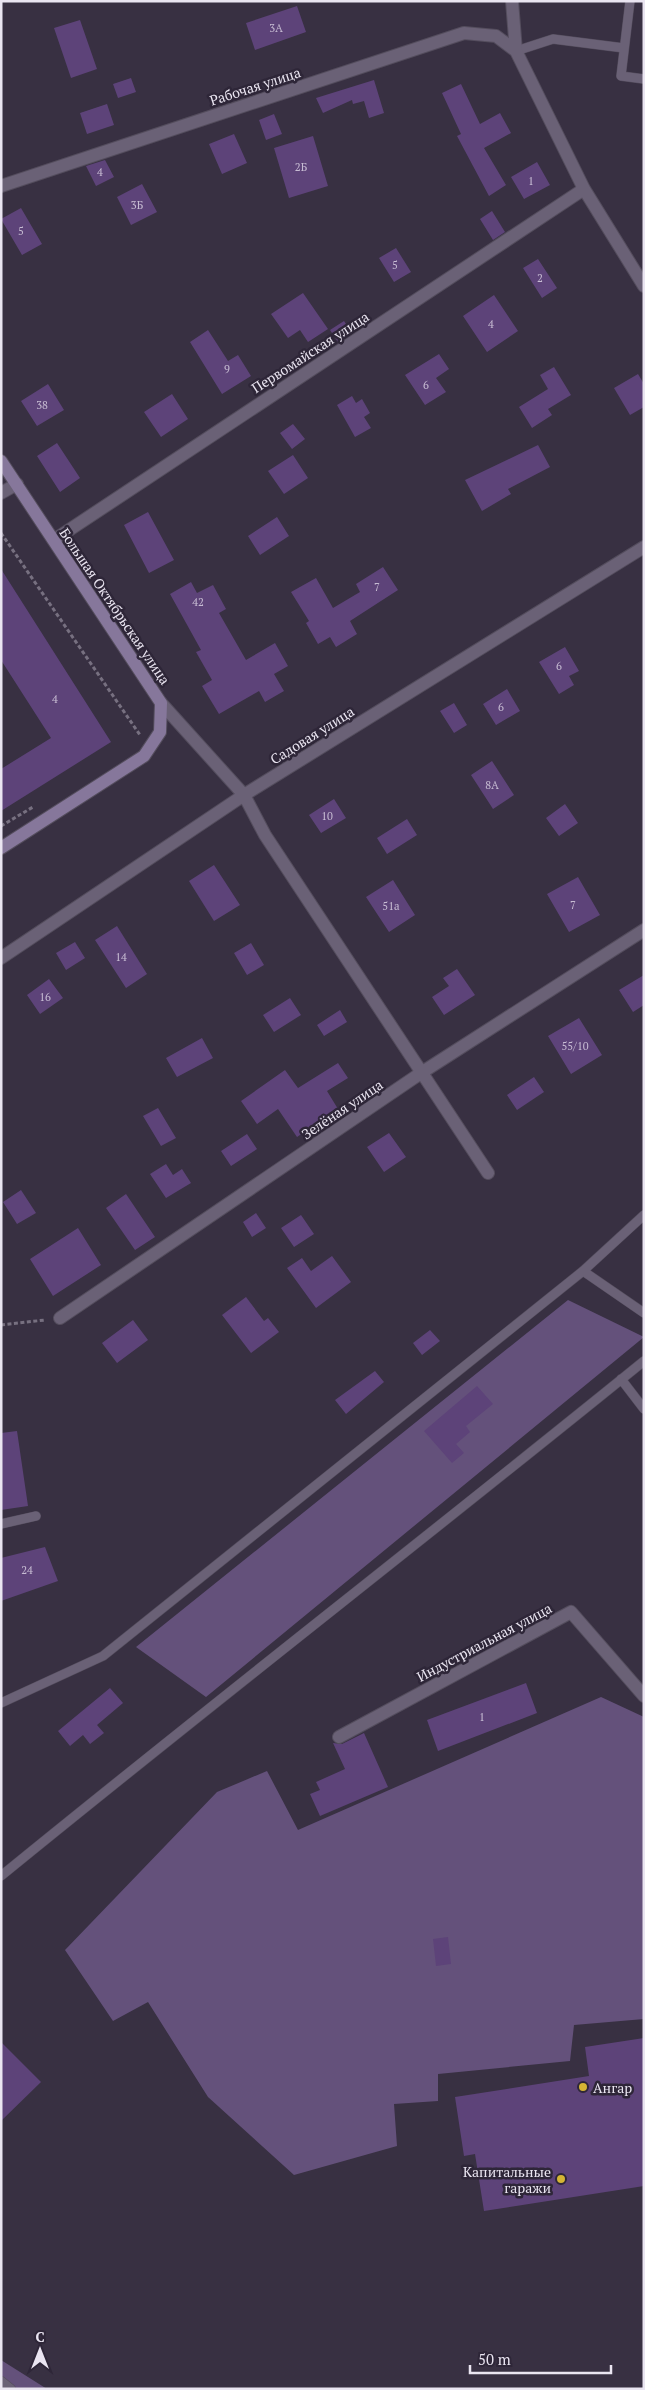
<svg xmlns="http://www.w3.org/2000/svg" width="645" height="2390" font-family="'PT Serif',serif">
<rect width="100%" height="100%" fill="#383042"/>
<path fill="#64517b" d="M 568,1300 L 644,1337 L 206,1697 L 136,1647 Z
M 601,1697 L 644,1717 L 644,2019 L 574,2025 L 570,2061 L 438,2074 L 438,2101 L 394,2104 L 397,2146 L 294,2175 L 208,2097 L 148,2002 L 113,2021 L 65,1950 L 217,1792 L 267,1771 L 298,1830 Z
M 1,2360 L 47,2389 L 1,2389 Z"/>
<path fill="#5d4379" d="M 297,6 L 306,32 L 255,50 L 246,23 Z
M 80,20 L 97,69 L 71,78 L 54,28 Z
M 131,78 L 136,92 L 118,98 L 113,84 Z
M 374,80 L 384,113 L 369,118 L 364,101 L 353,104 L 352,100 L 323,113 L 316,98 Z
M 461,84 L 480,124 L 500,113 L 511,133 L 484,148 L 506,185 L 489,196 L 457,136 L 461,134 L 442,93 Z
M 107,104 L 114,125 L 87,134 L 80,113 Z
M 274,114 L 282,134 L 266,140 L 259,120 Z
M 234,134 L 247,163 L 222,174 L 209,144 Z
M 313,136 L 328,186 L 289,198 L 274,148 Z
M 105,160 L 114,177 L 96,186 L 86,166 Z
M 537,162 L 550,185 L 524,199 L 511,177 Z
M 142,184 L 157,212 L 131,225 L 117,197 Z
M 21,208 L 42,244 L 22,255 L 1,219 Z
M 492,211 L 505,232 L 493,240 L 480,219 Z
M 396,248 L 411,272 L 394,282 L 379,258 Z
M 538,259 L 557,288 L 542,298 L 523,268 Z
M 303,293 L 328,329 L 308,342 L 300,330 L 288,338 L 271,314 Z
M 494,295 L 518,331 L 487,352 L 463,316 Z
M 344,321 L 352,333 L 338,342 L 330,330 Z
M 208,330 L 228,361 L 238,355 L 251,376 L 222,394 L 190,342 Z
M 439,354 L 449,369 L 436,378 L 446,392 L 425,405 L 405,375 Z
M 554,367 L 571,395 L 548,409 L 552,415 L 532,428 L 519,407 L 548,389 L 540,375 Z
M 638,374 L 644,384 L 644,407 L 630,415 L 614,388 Z
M 48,384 L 64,410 L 37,426 L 21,401 Z
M 172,394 L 188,419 L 161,437 L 144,412 Z
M 352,396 L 356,403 L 362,399 L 370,413 L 364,417 L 371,428 L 355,437 L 337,405 Z
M 293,424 L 305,439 L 292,449 L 280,433 Z
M 57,443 L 80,478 L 60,492 L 37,456 Z
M 538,445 L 550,467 L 508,489 L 511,494 L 482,511 L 465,480 Z
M 293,455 L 308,478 L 284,494 L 268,471 Z
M 148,512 L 174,560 L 149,573 L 124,525 Z
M 277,517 L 289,536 L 260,555 L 248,536 Z
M 383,567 L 398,590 L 350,621 L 357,634 L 336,647 L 330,637 L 318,644 L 306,623 L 309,621 L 291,592 L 316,578 L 333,608 L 360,592 L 356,584 Z
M 1,569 L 111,742 L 1,811 L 1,769 L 51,738 L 1,660 Z
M 191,582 L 197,593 L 213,585 L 226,609 L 219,613 L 246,660 L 275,643 L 288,666 L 274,674 L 284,691 L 265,702 L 259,691 L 219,714 L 202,686 L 212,680 L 196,652 L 201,650 L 170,594 Z
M 565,647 L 579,671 L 569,676 L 574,685 L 559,694 L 539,662 Z
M 507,689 L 520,711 L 496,725 L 483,704 Z
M 454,703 L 467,725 L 454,733 L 440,711 Z
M 492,761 L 514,795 L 493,809 L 471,775 Z
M 334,799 L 346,818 L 321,833 L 309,815 Z
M 565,804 L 578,823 L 559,836 L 546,818 Z
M 407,819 L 417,835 L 387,854 L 377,838 Z
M 214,865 L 240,905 L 214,921 L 189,881 Z
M 578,877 L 600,915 L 569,932 L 547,894 Z
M 393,880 L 415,915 L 389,932 L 366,897 Z
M 117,926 L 147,974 L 126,988 L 95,940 Z
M 75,942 L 85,958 L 66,970 L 56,953 Z
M 251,943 L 264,965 L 247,975 L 234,953 Z
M 457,969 L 475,995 L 444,1015 L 432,997 L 449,986 L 443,978 Z
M 644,975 L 644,1005 L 633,1012 L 619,990 Z
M 49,979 L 63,998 L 40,1014 L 27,995 Z
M 290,998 L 301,1015 L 274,1032 L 263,1015 Z
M 340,1010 L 347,1022 L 324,1036 L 317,1025 Z
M 579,1018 L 602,1055 L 571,1074 L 548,1036 Z
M 202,1038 L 213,1058 L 177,1077 L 166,1058 Z
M 338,1063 L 348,1078 L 327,1091 L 338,1109 L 297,1137 L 278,1109 L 257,1124 L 241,1101 L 285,1070 L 298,1088 Z
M 534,1077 L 544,1092 L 517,1110 L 507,1095 Z
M 158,1108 L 176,1138 L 161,1146 L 143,1116 Z
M 389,1133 L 406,1157 L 384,1172 L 367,1147 Z
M 247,1134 L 257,1149 L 231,1166 L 221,1151 Z
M 166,1164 L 173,1175 L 182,1169 L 191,1183 L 166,1198 L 150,1174 Z
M 21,1190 L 36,1213 L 17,1224 L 3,1202 Z
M 126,1194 L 155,1237 L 135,1250 L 106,1208 Z
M 256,1213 L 266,1228 L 252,1237 L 243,1222 Z
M 301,1215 L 314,1234 L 294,1247 L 281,1228 Z
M 78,1228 L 101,1265 L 53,1296 L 30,1259 Z
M 332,1256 L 351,1282 L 316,1308 L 287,1268 L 302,1258 L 311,1271 Z
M 246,1297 L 264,1321 L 268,1318 L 279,1332 L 251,1353 L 222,1315 Z
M 133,1320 L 148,1340 L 117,1363 L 102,1343 Z
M 430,1330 L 440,1341 L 422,1355 L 413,1343 Z
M 375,1371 L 384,1382 L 346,1414 L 335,1400 Z
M 477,1386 L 493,1404 L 466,1426 L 470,1432 L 456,1444 L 464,1453 L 452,1463 L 424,1431 Z
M 17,1431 L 28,1506 L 1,1510 L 1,1433 Z
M 45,1547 L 58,1581 L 1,1601 L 1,1558 Z
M 526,1683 L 537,1713 L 438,1751 L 427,1720 Z
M 110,1688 L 123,1703 L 97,1725 L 104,1733 L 90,1744 L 83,1735 L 70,1746 L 58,1731 Z
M 364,1733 L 388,1787 L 320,1816 L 310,1794 L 320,1790 L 316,1782 L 345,1769 L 333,1743 L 342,1744 Z
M 448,1937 L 451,1964 L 436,1966 L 433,1939 Z
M 644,2038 L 644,2186 L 484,2211 L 475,2154 L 464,2156 L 455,2097 L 589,2076 L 585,2047 Z
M 1,2042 L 41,2082 L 1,2121 Z"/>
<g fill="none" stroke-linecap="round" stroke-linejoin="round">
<g stroke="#544d5d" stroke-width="10">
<path id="lane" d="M 630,1 L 621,76 L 644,79
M 516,51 L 553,39 L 624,48
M 583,1271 L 644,1313
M 621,1379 L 644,1409
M 1,1524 L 36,1516
M 1,1703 L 103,1656 L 583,1271 L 644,1215
M 1,1876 C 214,1702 431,1534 644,1361
M 1,2381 L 11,2389"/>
</g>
<g stroke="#544d5d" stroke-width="14">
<path id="street" d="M 512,1 L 516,51 L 584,189 L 644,286
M 1,186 L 464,33 L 496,36 L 516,51
M 1,493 L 17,484
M 54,540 L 584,189
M 161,703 L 244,795 L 265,835 L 488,1173
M 1,958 L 244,795 L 644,547
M 60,1318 L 421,1073 L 644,930
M 339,1737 L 571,1612 L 644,1696"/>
</g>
<g stroke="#544d5d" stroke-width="14">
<path id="secondary" d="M 1,461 L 161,703 L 160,732 L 144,756 L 1,848"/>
</g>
<path stroke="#777080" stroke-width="3" stroke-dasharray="4 2.5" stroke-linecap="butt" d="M 1,533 L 140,735
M 1,826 L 33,807
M 1,1325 L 45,1320"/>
<use href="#lane" stroke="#6a6176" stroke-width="9"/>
<use href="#street" stroke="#6a6176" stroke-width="12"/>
<use href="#secondary" stroke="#86779b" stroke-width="12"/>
</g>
<g fill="#d5b534" stroke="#2e2638" stroke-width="2">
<circle cx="583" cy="2087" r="5"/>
<circle cx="561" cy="2179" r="5"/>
</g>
<g text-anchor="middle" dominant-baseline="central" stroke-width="5" stroke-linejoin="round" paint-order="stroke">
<g font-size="11" fill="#c7bcd3">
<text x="276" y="28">3А</text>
<text x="301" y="167">2Б</text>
<text x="100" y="172">4</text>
<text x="531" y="181">1</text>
<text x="137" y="205">3Б</text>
<text x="21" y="231">5</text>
<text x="395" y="265">5</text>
<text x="540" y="278">2</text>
<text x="491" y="324">4</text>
<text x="227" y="369">9</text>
<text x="426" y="385">6</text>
<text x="42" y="405">38</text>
<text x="377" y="587">7</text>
<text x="198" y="602">42</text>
<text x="559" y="666">6</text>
<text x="55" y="699">4</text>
<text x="501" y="707">6</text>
<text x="492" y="785">8А</text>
<text x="327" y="816">10</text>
<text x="573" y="905">7</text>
<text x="391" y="906">51а</text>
<text x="121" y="957">14</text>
<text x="45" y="997">16</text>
<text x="575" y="1046">55/10</text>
<text x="27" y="1570">24</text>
<text x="482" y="1717">1</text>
</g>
<g font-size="14" fill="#eae5f1" stroke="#2e2638">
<text transform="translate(255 86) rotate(-18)">Рабочая улица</text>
<text transform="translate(310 352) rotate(-33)">Первомайская улица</text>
<text transform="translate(115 606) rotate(56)">Большая Октябрьская улица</text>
<text transform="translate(312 735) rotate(-32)">Садовая улица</text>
<text transform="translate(342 1109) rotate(-34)">Зелёная улица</text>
<text transform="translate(484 1642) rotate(-28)">Индустриальная улица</text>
</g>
<g font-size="14" fill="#eae5f1" stroke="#2e2638" text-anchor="start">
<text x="593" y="2087">Ангар</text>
<text x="551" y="2171" text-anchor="end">Капитальные<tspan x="551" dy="16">гаражи</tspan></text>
</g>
</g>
<rect width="645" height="2390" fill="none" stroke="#eae5f1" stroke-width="5"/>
<g transform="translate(40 2350)" stroke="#2e2638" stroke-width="4" paint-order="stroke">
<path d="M0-4L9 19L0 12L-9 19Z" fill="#eae5f1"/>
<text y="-8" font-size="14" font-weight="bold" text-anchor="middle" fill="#eae5f1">С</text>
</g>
<path d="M470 2365v8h141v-8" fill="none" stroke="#eae5f1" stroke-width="2.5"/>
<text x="478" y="2365" font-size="15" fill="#eae5f1" stroke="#2e2638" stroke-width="4" paint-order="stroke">50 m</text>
</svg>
